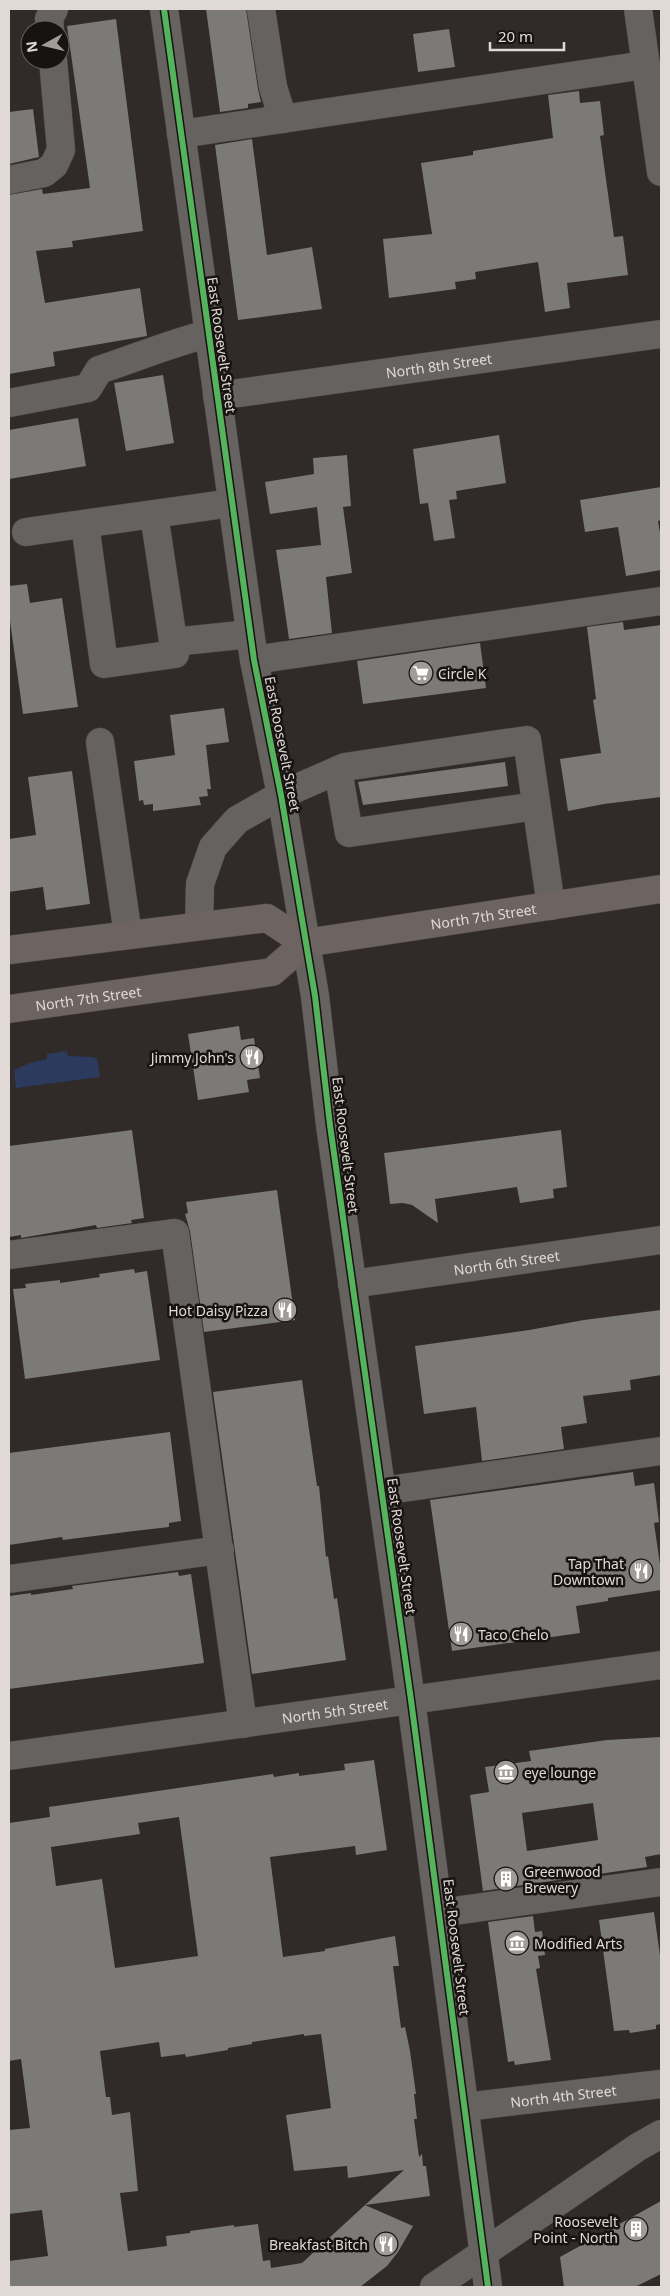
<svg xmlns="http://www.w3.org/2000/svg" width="670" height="2296" font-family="'Noto Sans',sans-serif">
<rect width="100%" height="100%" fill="#302a28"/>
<path fill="#2b3a5d" d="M 67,1051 L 68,1056 L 92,1057 L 97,1059 L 100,1077 L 16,1088 L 14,1070 L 30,1063 L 47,1059 L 47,1054 Z"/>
<path fill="#7c7979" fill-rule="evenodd" d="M 206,9 L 246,9 L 258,89 L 261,102 L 248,104 L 248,108 L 220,112 Z
M 116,19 L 143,231 L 72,241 L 73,247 L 36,251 L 45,303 L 140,288 L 147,336 L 53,352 L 55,366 L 9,374 L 9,195 L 42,189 L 43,194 L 90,188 L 67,26 Z
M 449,29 L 455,67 L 418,72 L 413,34 Z
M 579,91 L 580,103 L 600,101 L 604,135 L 600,136 L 614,237 L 623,236 L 628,275 L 567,283 L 570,308 L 545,312 L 538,262 L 475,272 L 476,279 L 455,282 L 456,289 L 389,298 L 383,239 L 432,234 L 421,163 L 473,155 L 473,151 L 553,138 L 548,95 Z
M 33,109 L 39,157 L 9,164 L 9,112 Z
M 252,139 L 267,255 L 312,247 L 322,309 L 238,320 L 215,145 Z
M 163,375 L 174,443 L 126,451 L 114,383 Z
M 78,418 L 86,466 L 9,479 L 9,430 Z
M 499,435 L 506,483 L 456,491 L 457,499 L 449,500 L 455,538 L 434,541 L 428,503 L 420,504 L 413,449 Z
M 347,455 L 351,506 L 343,507 L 352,573 L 326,577 L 332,633 L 289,639 L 276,550 L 321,545 L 317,507 L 270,514 L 265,482 L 314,474 L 313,458 Z
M 661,487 L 661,520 L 658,521 L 661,539 L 661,570 L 626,576 L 618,527 L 585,532 L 580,500 Z
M 27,584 L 30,603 L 62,598 L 78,707 L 23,714 L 9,614 L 9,586 Z
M 623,622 L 624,630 L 661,625 L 661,797 L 604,804 L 568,811 L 560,759 L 601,753 L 593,700 L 596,699 L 587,627 Z
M 480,643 L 486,688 L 363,704 L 357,661 Z
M 224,708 L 229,742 L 206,745 L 211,789 L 207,789 L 208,796 L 199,797 L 201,805 L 153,811 L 153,804 L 144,805 L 143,800 L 139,801 L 134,761 L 175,755 L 170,715 Z
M 505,762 L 508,786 L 363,805 L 358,782 Z
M 72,771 L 90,904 L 46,910 L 43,887 L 9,892 L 9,839 L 36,835 L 28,777 Z
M 239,1026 L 241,1040 L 254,1038 L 260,1078 L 247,1080 L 249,1092 L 198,1100 L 188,1034 Z
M 132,1130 L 144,1218 L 131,1220 L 132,1223 L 97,1228 L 96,1225 L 21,1238 L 21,1235 L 9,1237 L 9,1146 Z
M 561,1130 L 567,1187 L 553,1189 L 554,1198 L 520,1203 L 517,1187 L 435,1199 L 438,1223 L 412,1205 L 403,1203 L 390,1204 L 384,1153 Z
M 277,1190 L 295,1320 L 204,1332 L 190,1231 L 185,1214 L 188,1213 L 186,1202 Z
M 134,1269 L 135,1273 L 147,1271 L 160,1360 L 25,1379 L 13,1289 L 26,1288 L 25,1284 L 60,1280 L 60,1283 L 100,1277 L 99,1274 Z
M 661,1310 L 661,1375 L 630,1380 L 631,1390 L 583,1396 L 587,1423 L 561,1427 L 564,1449 L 482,1461 L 476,1407 L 424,1414 L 415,1346 L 529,1330 L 584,1320 Z
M 302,1380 L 317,1486 L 319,1486 L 326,1557 L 328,1556 L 334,1599 L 337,1598 L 346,1660 L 252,1674 L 213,1392 Z
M 170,1432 L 181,1521 L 169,1523 L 169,1527 L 134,1531 L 63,1540 L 62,1537 L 9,1545 L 9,1453 Z
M 633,1472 L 635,1486 L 654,1483 L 659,1522 L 654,1523 L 661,1571 L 661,1590 L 608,1598 L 608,1601 L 576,1606 L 580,1633 L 452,1651 L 430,1500 Z
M 178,1572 L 179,1576 L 191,1574 L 204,1663 L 9,1689 L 9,1596 L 31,1593 L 31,1595 L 73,1589 L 72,1586 Z
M 661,1737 L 661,1854 L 645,1857 L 647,1867 L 483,1891 L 470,1795 L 489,1792 L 485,1767 L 531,1761 L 529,1751 L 607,1740 ZM 593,1803 L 598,1840 L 527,1851 L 522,1813 Z
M 374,1760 L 387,1850 L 356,1855 L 355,1846 L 270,1857 L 283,1957 L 325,1951 L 325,1949 L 395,1936 L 399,1966 L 393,1966 L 401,2028 L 405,2027 L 410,2051 L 416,2094 L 414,2094 L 417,2119 L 414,2119 L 419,2157 L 422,2154 L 423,2166 L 426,2166 L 430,2196 L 365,2205 L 404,2170 L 348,2178 L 347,2166 L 294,2171 L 286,2115 L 331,2108 L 321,2034 L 304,2036 L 304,2034 L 252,2042 L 252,2044 L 228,2048 L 228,2050 L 186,2057 L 185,2054 L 161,2057 L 159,2042 L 100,2051 L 106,2097 L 110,2097 L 112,2115 L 130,2112 L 138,2191 L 120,2193 L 128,2251 L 167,2246 L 166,2236 L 190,2233 L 190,2231 L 234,2225 L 234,2227 L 258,2224 L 263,2261 L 270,2260 L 271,2268 L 302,2263 L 365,2205 L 413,2226 L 398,2252 L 387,2266 L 360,2287 L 9,2287 L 9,2261 L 48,2256 L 42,2210 L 9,2214 L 9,2130 L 30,2128 L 21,2059 L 9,2061 L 9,1823 L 50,1817 L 49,1807 L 273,1774 L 274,1777 L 299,1773 L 299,1776 L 345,1770 L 344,1764 ZM 179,1817 L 198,1956 L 115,1968 L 102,1879 L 56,1886 L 51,1847 L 140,1834 L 138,1823 Z
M 654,1912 L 661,1963 L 661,2024 L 656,2025 L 656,2029 L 630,2033 L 629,2030 L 614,2031 L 599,1920 Z
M 533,1916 L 535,1932 L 542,1931 L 545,1955 L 538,1956 L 540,1968 L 536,1969 L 551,2060 L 515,2065 L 514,2061 L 508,2062 L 488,1922 Z
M 661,2201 L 661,2274 L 635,2287 L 564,2287 L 560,2257 Z"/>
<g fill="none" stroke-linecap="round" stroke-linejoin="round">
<g stroke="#4c4644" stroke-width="29">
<g id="minor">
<path d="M 164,9 L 254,660 L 281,795 L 315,996 L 330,1125 L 411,1700 L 488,2287"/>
<path d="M 261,9 L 273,87 L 283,119"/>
<path d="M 638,9 L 661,172"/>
<path d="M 50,30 L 49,19 L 54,9"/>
<path d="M 181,134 L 645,65"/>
<path d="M 9,180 L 44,173 L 54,165 L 61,150 L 53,60"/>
<path id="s1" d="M 217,396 L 661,334"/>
<path d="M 9,403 L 88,388 L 99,370 C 136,358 171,343 208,334"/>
<path d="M 85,524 L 104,664 L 175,654 L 154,514"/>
<path d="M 26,532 L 232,503"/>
<path d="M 173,642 L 250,634"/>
<path d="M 254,660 L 661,601"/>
<path d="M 100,742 L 128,935"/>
<path d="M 338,770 L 349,833 L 536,806"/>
<path d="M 199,926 L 200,884 L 213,847 L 237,820 L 281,795 L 345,767 L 527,740 L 551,906"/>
<path d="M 9,1255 L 175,1233 L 243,1724"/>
<path id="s2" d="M 352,1284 L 661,1240"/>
<path d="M 382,1491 L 661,1451"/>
<path d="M 9,1579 L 220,1550"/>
<path id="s3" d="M 9,1756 L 661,1665"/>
<path d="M 440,1913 L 661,1882"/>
<path id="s4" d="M 465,2107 L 661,2084"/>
<path d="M 434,2287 L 638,2147 L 661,2134"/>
</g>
</g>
<g stroke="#4c4644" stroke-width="29">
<g id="major">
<path d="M 9,950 L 267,918 L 305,943"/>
<path id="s5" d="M 9,1009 L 272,972 L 305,943 L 661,889"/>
</g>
</g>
<use href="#minor" stroke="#666260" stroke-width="28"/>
<use href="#major" stroke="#6d6361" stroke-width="28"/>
<g stroke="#171311" stroke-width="9">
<path id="cycleway" d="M 164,9 L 254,660 L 281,795 L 315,996 L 330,1125 L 411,1700 L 488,2287"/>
</g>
<use href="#cycleway" stroke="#56b35d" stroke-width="6"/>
</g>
<defs>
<g id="supermarket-disc" transform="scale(1.25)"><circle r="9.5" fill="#a29c99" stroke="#171311"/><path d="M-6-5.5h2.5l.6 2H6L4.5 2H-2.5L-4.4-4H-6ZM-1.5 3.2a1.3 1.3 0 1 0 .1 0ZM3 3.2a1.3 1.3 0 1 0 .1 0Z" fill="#fff"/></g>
<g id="restaurant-disc" transform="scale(1.25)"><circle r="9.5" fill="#a29c99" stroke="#171311"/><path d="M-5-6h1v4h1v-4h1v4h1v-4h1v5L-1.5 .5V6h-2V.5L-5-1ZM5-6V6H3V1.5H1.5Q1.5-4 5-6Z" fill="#fff"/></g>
<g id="museum-disc" transform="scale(1.25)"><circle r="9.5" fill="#a29c99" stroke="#171311"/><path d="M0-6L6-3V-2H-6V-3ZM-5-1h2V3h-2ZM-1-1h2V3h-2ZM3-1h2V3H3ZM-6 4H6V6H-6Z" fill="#fff"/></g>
<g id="building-disc" transform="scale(1.25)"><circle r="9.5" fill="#a29c99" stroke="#171311"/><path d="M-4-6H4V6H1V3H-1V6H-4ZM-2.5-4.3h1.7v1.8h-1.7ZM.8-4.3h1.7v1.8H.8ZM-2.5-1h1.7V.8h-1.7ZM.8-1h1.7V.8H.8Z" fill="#fff"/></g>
</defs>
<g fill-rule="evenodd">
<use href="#supermarket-disc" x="421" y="673"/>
<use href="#restaurant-disc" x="252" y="1057"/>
<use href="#restaurant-disc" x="285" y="1310"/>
<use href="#restaurant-disc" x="641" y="1571"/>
<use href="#restaurant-disc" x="461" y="1634"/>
<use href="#museum-disc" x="506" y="1772"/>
<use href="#building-disc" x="506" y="1879"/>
<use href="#museum-disc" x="517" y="1943"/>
<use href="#building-disc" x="636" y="2229"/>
<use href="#restaurant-disc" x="386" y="2244"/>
</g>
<g text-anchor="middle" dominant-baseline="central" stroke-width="5" stroke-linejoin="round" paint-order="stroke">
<g font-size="14" fill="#e0d9d6" stroke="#171311">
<text transform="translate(222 345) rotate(82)">East Roosevelt Street</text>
<text stroke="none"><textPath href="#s1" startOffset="224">North 8th Street</textPath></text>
<text transform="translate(283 744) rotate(79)">East Roosevelt Street</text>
<text stroke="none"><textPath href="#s5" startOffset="490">North 7th Street</textPath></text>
<text stroke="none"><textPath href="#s5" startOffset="80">North 7th Street</textPath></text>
<text transform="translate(346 1145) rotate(83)">East Roosevelt Street</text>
<text stroke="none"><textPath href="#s2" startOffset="156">North 6th Street</textPath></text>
<text transform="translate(402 1546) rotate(82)">East Roosevelt Street</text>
<text stroke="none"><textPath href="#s3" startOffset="329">North 5th Street</textPath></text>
<text transform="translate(457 1947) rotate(83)">East Roosevelt Street</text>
<text stroke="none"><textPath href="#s4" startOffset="99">North 4th Street</textPath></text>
</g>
<g font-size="14" fill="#e0d9d6" stroke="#171311" text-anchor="start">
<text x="438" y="673">Circle K</text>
<text x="234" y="1057" text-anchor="end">Jimmy John's</text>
<text x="268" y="1310" text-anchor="end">Hot Daisy Pizza</text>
<text x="624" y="1563" text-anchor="end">Tap That<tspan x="624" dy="16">Downtown</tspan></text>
<text x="478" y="1634">Taco Chelo</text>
<text x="524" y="1772">eye lounge</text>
<text x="524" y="1871">Greenwood<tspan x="524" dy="16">Brewery</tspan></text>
<text x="534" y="1943">Modified Arts</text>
<text x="618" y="2221" text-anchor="end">Roosevelt<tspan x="618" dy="16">Point - North</tspan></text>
<text x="368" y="2244" text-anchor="end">Breakfast Bitch</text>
</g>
</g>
<rect width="670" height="2296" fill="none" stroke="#e0d9d6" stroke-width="20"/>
<g transform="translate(45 45) rotate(262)"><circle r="24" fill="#171311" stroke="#676260"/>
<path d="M0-4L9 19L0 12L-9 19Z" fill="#a29c99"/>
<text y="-8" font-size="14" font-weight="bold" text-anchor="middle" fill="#e0d9d6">N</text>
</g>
<path d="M490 42v8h74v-8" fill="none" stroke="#e0d9d6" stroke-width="2.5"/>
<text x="498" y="42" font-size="15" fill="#e0d9d6" stroke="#171311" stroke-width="4" paint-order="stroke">20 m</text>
</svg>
